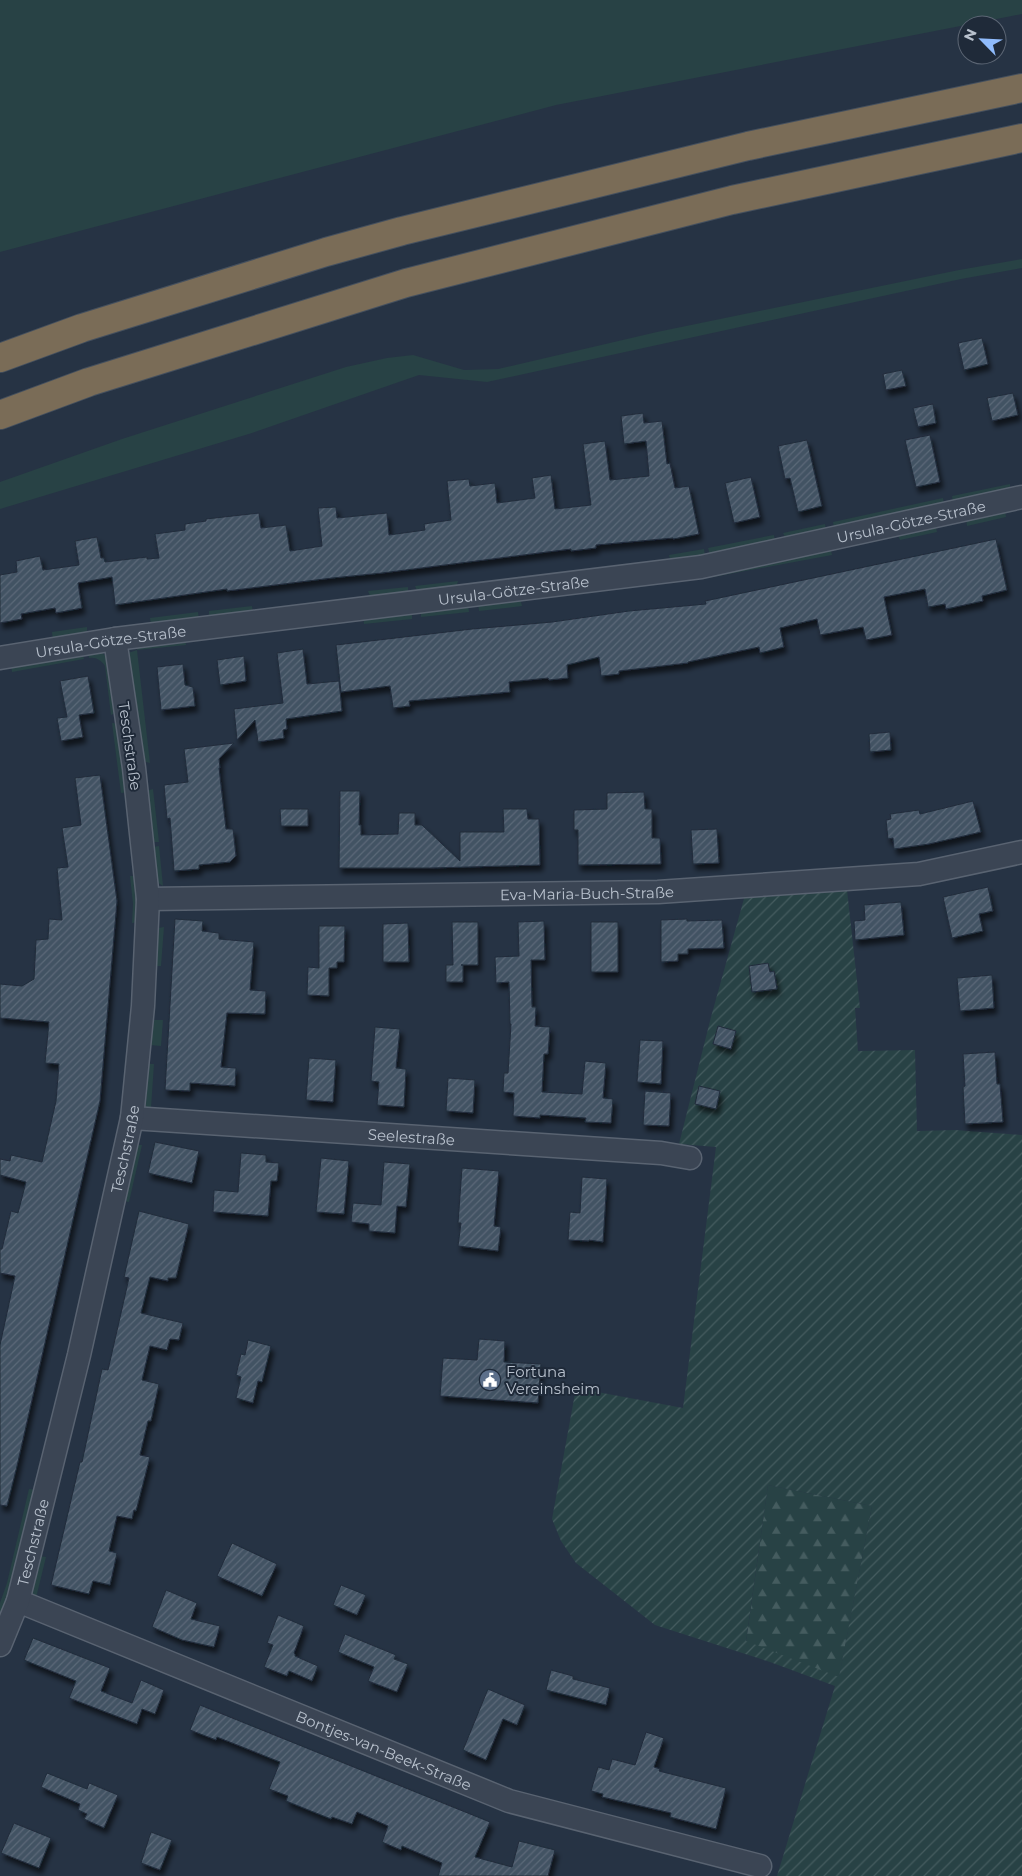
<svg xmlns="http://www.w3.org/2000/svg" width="1022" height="1876" font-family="Montserrat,sans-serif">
<defs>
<pattern id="forest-firs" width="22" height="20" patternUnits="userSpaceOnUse" patternTransform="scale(1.25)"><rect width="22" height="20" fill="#284245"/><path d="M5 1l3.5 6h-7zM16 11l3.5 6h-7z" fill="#455c5f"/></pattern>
<pattern id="garden-furrows" width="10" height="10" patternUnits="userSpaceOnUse" patternTransform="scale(1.25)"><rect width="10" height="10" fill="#284245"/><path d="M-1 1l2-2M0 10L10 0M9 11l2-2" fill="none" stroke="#455c5f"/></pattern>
<pattern id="building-hatch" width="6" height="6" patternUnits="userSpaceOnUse" patternTransform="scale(1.25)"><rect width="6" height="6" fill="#425263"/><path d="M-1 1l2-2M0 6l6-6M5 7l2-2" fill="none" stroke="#5b6978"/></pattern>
<filter id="shadow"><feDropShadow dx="3" dy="5.5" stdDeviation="2.5" flood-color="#0009"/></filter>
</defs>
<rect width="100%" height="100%" fill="#263344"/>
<path fill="#284245" d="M 0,0 L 1022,0 L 1022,14 L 556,105 L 0,252 Z
M 1022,259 L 1022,268 L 961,279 L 487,382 L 419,375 L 252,433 L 0,509 L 0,482 L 122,439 L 346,367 L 387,358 L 413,355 L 464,370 L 498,369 L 657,332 L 959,270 Z
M 1010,484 L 1010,491 L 953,502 L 952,496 Z
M 943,498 L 944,504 L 834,528 L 833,522 Z
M 1005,510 L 1006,517 L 967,526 L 966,518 Z
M 825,524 L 826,530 L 786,539 L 783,533 Z
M 935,524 L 937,532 L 900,540 L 897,533 Z
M 774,535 L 775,543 L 710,555 L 708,548 Z
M 830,547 L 832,555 L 702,579 L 700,573 Z
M 704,549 L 705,556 L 671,563 L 669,555 Z
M 458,581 L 456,588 L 418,593 L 415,586 Z
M 408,587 L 408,594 L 371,599 L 368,591 Z
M 520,598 L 522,606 L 479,611 L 478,603 Z
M 468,604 L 469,612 L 421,617 L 421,609 Z
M 252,606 L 253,614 L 209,618 L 209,611 Z
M 412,611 L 412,619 L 364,624 L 363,617 Z
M 198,612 L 199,619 L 151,625 L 150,618 Z
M 87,627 L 87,636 L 53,641 L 52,632 Z
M 185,638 L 186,645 L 137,650 L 150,763 L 142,761 L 128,653 L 137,650 L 139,644 Z
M 87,651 L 101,652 L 109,659 L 119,711 L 111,715 L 105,666 C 101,660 96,657 89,658 Z
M 82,652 L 84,659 L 12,672 L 11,664 Z
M 112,723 L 121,724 L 130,792 L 121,793 Z
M 153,789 L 159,842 L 152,842 L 146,791 Z
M 159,846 L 163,886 L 157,882 L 153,847 Z
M 130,876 L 138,876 L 140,922 L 132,923 L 133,904 Z
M 164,927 L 161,966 L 155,966 L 158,928 Z
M 152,1020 L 163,1020 L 161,1046 L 150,1045 Z
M 148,1064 L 154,1064 L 151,1108 L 146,1108 L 146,1104 Z
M 137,1145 L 142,1145 L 129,1202 L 124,1201 Z
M 29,1489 L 38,1490 L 13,1585 L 0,1620 L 0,1603 L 7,1583 Z
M 39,1556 L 46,1557 L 36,1598 L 30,1595 Z"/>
<path fill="url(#forest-firs)" d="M 768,1485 L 872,1506 L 839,1678 L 746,1642 Z"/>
<path fill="url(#garden-furrows)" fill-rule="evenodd" d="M 847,890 L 860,1008 L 855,1008 L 858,1051 L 915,1050 L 917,1131 L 955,1130 L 1022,1135 L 1022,1876 L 777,1876 L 835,1686 L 770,1662 L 655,1625 L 576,1563 L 561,1541 L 552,1519 L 576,1388 L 683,1408 L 716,1147 L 679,1144 L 711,1017 L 745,895 ZM 768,1485 L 872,1506 L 839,1677 L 746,1641 Z"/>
<path fill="url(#building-hatch)" stroke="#212c3b" filter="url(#shadow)" d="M 982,338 L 988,364 L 964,370 L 958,343 Z
M 902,370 L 906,386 L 886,390 L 883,374 Z
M 1013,393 L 1018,415 L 992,421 L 987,398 Z
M 933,404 L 936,423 L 918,427 L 913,408 Z
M 643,413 L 644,423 L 662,421 L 667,464 L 670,463 L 675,488 L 689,486 L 699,534 L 673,539 L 673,538 L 596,545 L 596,548 L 571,551 L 571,549 L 382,573 L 332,578 L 227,591 L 227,589 L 115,605 L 112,577 L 78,583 L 82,608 L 56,613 L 55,608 L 21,614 L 22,619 L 0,623 L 0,575 L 17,572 L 16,561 L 40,556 L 43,570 L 79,565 L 75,541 L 97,537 L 101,558 L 104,558 L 105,562 L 147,557 L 147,559 L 159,558 L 155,534 L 185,530 L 185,524 L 206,521 L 206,519 L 259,513 L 261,528 L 286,525 L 290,551 L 322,546 L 318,508 L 336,507 L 337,518 L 387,513 L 389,535 L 425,530 L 424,524 L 451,520 L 447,481 L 469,479 L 470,486 L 495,483 L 497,503 L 535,498 L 532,478 L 551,475 L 555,509 L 591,505 L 583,444 L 605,441 L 610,480 L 649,476 L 646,441 L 624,444 L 621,416 Z
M 930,435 L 940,482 L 916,487 L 905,440 Z
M 807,440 L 822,506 L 798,512 L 790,478 L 785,479 L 778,446 Z
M 751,477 L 760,517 L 734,523 L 725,483 Z
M 996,539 L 1007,590 L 982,596 L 983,601 L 946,609 L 945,604 L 928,607 L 925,589 L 884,597 L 892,635 L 866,640 L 863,627 L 820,635 L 817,619 L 780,628 L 784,647 L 760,653 L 759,647 L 688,662 L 688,663 L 619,671 L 619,674 L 601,676 L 599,657 L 567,665 L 568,678 L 549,680 L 548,678 L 509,682 L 510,692 L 409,701 L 410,706 L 393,708 L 390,686 L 341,692 L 336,645 L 472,629 L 552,622 L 629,611 L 706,604 L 705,601 Z
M 303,649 L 307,684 L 339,681 L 342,711 L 286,719 L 287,729 L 283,730 L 284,738 L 258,742 L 255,720 L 237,740 L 234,709 L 283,703 L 277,653 Z
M 244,656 L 246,681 L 220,685 L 217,660 Z
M 183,664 L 185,685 L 193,687 L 195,706 L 161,710 L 157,667 Z
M 88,676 L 94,713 L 79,715 L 83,737 L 61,741 L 57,718 L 67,717 L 60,681 Z
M 890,732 L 891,750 L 870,752 L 869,734 Z
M 234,743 L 219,759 L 220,768 L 219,768 L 226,829 L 233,829 L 236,856 L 230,862 L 199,865 L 199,869 L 174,871 L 170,818 L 167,819 L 164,785 L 188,782 L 184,749 Z
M 100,775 L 117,901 L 100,1101 L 17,1466 L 7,1506 L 0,1505 L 0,1345 L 15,1276 L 0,1273 L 0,1249 L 2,1249 L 11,1211 L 18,1213 L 26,1182 L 0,1175 L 0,1159 L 10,1161 L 11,1155 L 42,1162 L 56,1101 L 59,1064 L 45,1063 L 49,1022 L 0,1018 L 0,984 L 22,986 L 34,979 L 36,940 L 48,939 L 49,919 L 62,920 L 57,868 L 68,867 L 62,828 L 81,825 L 75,778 Z
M 340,791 L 360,791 L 359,825 L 361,825 L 361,835 L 398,834 L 399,813 L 415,813 L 415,825 L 422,825 L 460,861 L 460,832 L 504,832 L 503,809 L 527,809 L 528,819 L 539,819 L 540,865 L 431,868 L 339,868 Z
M 644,792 L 645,809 L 652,809 L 652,838 L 660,838 L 661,864 L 578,865 L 578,830 L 574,830 L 574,810 L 607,809 L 607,793 Z
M 973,801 L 981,832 L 929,844 L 894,849 L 893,838 L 888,839 L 886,820 L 891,819 L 890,814 L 919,810 L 920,814 Z
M 280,809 L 308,809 L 308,826 L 281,826 Z
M 717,829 L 719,863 L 693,864 L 691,830 Z
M 988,887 L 993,911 L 979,914 L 983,931 L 952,938 L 943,897 Z
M 901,902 L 904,935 L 855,940 L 854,921 L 865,920 L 864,905 Z
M 175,919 L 203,921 L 202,931 L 219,933 L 219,939 L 254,942 L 250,990 L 266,991 L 265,1014 L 227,1013 L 221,1067 L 236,1068 L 235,1086 L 190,1083 L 190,1091 L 165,1090 Z
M 687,919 L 687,921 L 722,920 L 724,948 L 688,949 L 688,954 L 678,954 L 678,961 L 661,962 L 661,920 Z
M 544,921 L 545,960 L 531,960 L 532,1007 L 536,1007 L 535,1026 L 550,1027 L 548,1054 L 544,1054 L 542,1092 L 582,1094 L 585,1061 L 606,1063 L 603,1098 L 613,1099 L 611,1123 L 585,1122 L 586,1118 L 540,1115 L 540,1118 L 513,1116 L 514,1093 L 503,1092 L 504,1073 L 508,1073 L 511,1024 L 510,1024 L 509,982 L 496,983 L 495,957 L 519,956 L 518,922 Z
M 452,922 L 478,922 L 478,965 L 461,965 L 463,965 L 463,982 L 446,982 L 446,965 L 453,965 Z
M 591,922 L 618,922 L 618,972 L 591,972 Z
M 408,923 L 409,962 L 383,962 L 383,924 Z
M 319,926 L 345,926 L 344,962 L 337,962 L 337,968 L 329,968 L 329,996 L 307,995 L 308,967 L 319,968 Z
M 768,963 L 770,972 L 774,971 L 777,989 L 752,992 L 749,966 Z
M 992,975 L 994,1008 L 960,1011 L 957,978 Z
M 718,1026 L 736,1031 L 731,1049 L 713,1044 Z
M 375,1027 L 400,1029 L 396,1068 L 406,1069 L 404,1107 L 377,1105 L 379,1082 L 371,1081 Z
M 640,1040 L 663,1041 L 661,1084 L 637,1082 Z
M 995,1052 L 997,1084 L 1000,1084 L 1003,1122 L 965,1124 L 963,1087 L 965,1086 L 963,1054 Z
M 309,1058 L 336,1060 L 333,1102 L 306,1100 Z
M 448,1078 L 475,1080 L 473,1113 L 446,1111 Z
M 699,1086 L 720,1091 L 716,1109 L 695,1104 Z
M 645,1091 L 671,1093 L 669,1126 L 643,1125 Z
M 155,1142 L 199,1151 L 192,1183 L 148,1173 Z
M 241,1153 L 266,1155 L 266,1162 L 279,1163 L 277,1181 L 271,1181 L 268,1216 L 213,1212 L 214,1190 L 238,1192 Z
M 321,1158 L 349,1161 L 344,1214 L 316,1212 Z
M 384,1162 L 410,1164 L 406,1207 L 397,1206 L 395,1233 L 369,1231 L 369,1224 L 351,1222 L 353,1203 L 381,1205 Z
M 462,1168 L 499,1171 L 494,1226 L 501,1227 L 498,1251 L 458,1246 L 461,1223 L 458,1223 Z
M 582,1177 L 607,1179 L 603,1242 L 589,1240 L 589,1241 L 568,1240 L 570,1212 L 580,1213 Z
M 139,1211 L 189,1224 L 176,1278 L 168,1278 L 168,1281 L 150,1277 L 141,1313 L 183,1323 L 179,1340 L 170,1339 L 167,1350 L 150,1346 L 142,1380 L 159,1384 L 151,1421 L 148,1421 L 140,1455 L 150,1457 L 136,1511 L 134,1510 L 132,1519 L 117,1516 L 109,1551 L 117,1553 L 110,1585 L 93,1581 L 89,1594 L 51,1585 L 80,1462 L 82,1462 L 102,1369 L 108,1370 L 129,1278 L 124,1277 Z
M 479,1339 L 505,1341 L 504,1362 L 541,1364 L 538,1403 L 440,1396 L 443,1358 L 477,1360 Z
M 248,1340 L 271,1346 L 262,1382 L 258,1381 L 253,1403 L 236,1398 L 241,1377 L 236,1375 L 241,1354 L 245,1355 Z
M 232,1543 L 277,1564 L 262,1596 L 217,1576 Z
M 341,1585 L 366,1595 L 357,1615 L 333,1605 Z
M 166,1590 L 197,1603 L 191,1619 L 220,1626 L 214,1647 L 182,1640 L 152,1627 Z
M 278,1615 L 304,1626 L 294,1653 L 295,1654 L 295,1656 L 318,1666 L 312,1681 L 289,1671 L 287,1676 L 264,1667 L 273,1645 L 267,1643 Z
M 345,1634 L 396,1655 L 394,1659 L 408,1664 L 397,1692 L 368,1681 L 374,1667 L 338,1652 Z
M 33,1638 L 110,1668 L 101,1691 L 132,1703 L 141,1680 L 164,1690 L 155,1714 L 142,1709 L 137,1724 L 69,1698 L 76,1681 L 24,1660 Z
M 551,1670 L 573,1676 L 573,1679 L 610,1688 L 606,1705 L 546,1690 Z
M 488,1689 L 525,1705 L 517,1725 L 503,1719 L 486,1760 L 463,1750 Z
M 200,1705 L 490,1822 L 475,1857 L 512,1867 L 519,1841 L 555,1850 L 548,1876 L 438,1876 L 442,1863 L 402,1846 L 401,1850 L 382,1842 L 388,1826 L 357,1812 L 352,1824 L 332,1817 L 331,1819 L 286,1801 L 288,1796 L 269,1789 L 280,1762 L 217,1737 L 216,1740 L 190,1730 Z
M 646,1732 L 664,1738 L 654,1767 L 660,1769 L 659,1771 L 726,1788 L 716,1829 L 670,1817 L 671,1813 L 602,1797 L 603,1794 L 591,1791 L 598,1767 L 609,1770 L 612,1759 L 635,1765 Z
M 47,1773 L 87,1789 L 89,1783 L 118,1795 L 104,1828 L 84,1819 L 87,1814 L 78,1810 L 80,1804 L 41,1787 Z
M 14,1823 L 51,1838 L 39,1868 L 1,1853 Z
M 151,1832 L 172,1840 L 160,1870 L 141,1863 Z"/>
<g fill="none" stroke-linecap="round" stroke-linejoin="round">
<g stroke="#596371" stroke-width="25">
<g id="street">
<path id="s1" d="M 0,658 L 115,639 L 701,567 L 1022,497"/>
<path id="s2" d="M 148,899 L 658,892 L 919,874 L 1022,852"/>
<path id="s3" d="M 132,1118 L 661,1153 L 690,1158"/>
<path id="s4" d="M 18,1601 L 509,1801 L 760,1866"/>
<path id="s5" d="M 0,1645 L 18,1601 L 79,1355 L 132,1118 L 143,1006 L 148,899 L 134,768 L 115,639"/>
</g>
</g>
<g stroke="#45505e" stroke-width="30">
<path id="highway" d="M 0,358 L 82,328 L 326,252 L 402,231 L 748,146 L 1022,88
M 0,415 L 89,382 L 406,283 L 732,200 L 1022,138"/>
</g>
<use href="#street" stroke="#3b4554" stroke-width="22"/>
<use href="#highway" stroke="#7a6c57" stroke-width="28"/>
</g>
<defs>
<g id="civic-disc" transform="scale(1.125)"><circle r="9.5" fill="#5c6f8a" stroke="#1f2a39"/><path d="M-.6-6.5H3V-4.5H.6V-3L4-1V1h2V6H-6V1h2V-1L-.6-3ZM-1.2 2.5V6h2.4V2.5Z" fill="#fff"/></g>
</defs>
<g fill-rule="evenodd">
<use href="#civic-disc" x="490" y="1380"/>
</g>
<g text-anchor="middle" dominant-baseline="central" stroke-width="4" stroke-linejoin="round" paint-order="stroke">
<g font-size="15" fill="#b8c1cd" stroke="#1f2a39">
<text stroke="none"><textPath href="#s1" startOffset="922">Ursula-Götze-Straße</textPath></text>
<text stroke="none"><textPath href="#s1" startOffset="518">Ursula-Götze-Straße</textPath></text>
<text stroke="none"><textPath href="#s1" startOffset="112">Ursula-Götze-Straße</textPath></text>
<text transform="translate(130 746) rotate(82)">Teschstraße</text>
<text stroke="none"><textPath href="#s2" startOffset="439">Eva-Maria-Buch-Straße</textPath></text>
<text stroke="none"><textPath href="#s3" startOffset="280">Seelestraße</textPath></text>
<text stroke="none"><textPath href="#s5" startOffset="512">Teschstraße</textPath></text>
<text stroke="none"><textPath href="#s5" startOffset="108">Teschstraße</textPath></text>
<text stroke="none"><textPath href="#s4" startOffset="395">Bontjes-van-Beek-Straße</textPath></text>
</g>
<g font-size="15" fill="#b8c1cd" stroke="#1f2a39" text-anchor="start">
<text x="506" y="1371">Fortuna<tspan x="506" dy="17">Vereinsheim</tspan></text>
</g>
</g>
<g transform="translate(982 40) rotate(294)"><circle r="24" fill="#1f2a39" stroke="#5c6674"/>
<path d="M0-4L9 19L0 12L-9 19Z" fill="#8fbbfc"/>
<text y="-8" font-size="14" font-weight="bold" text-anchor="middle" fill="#b8c1cd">N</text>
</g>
</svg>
